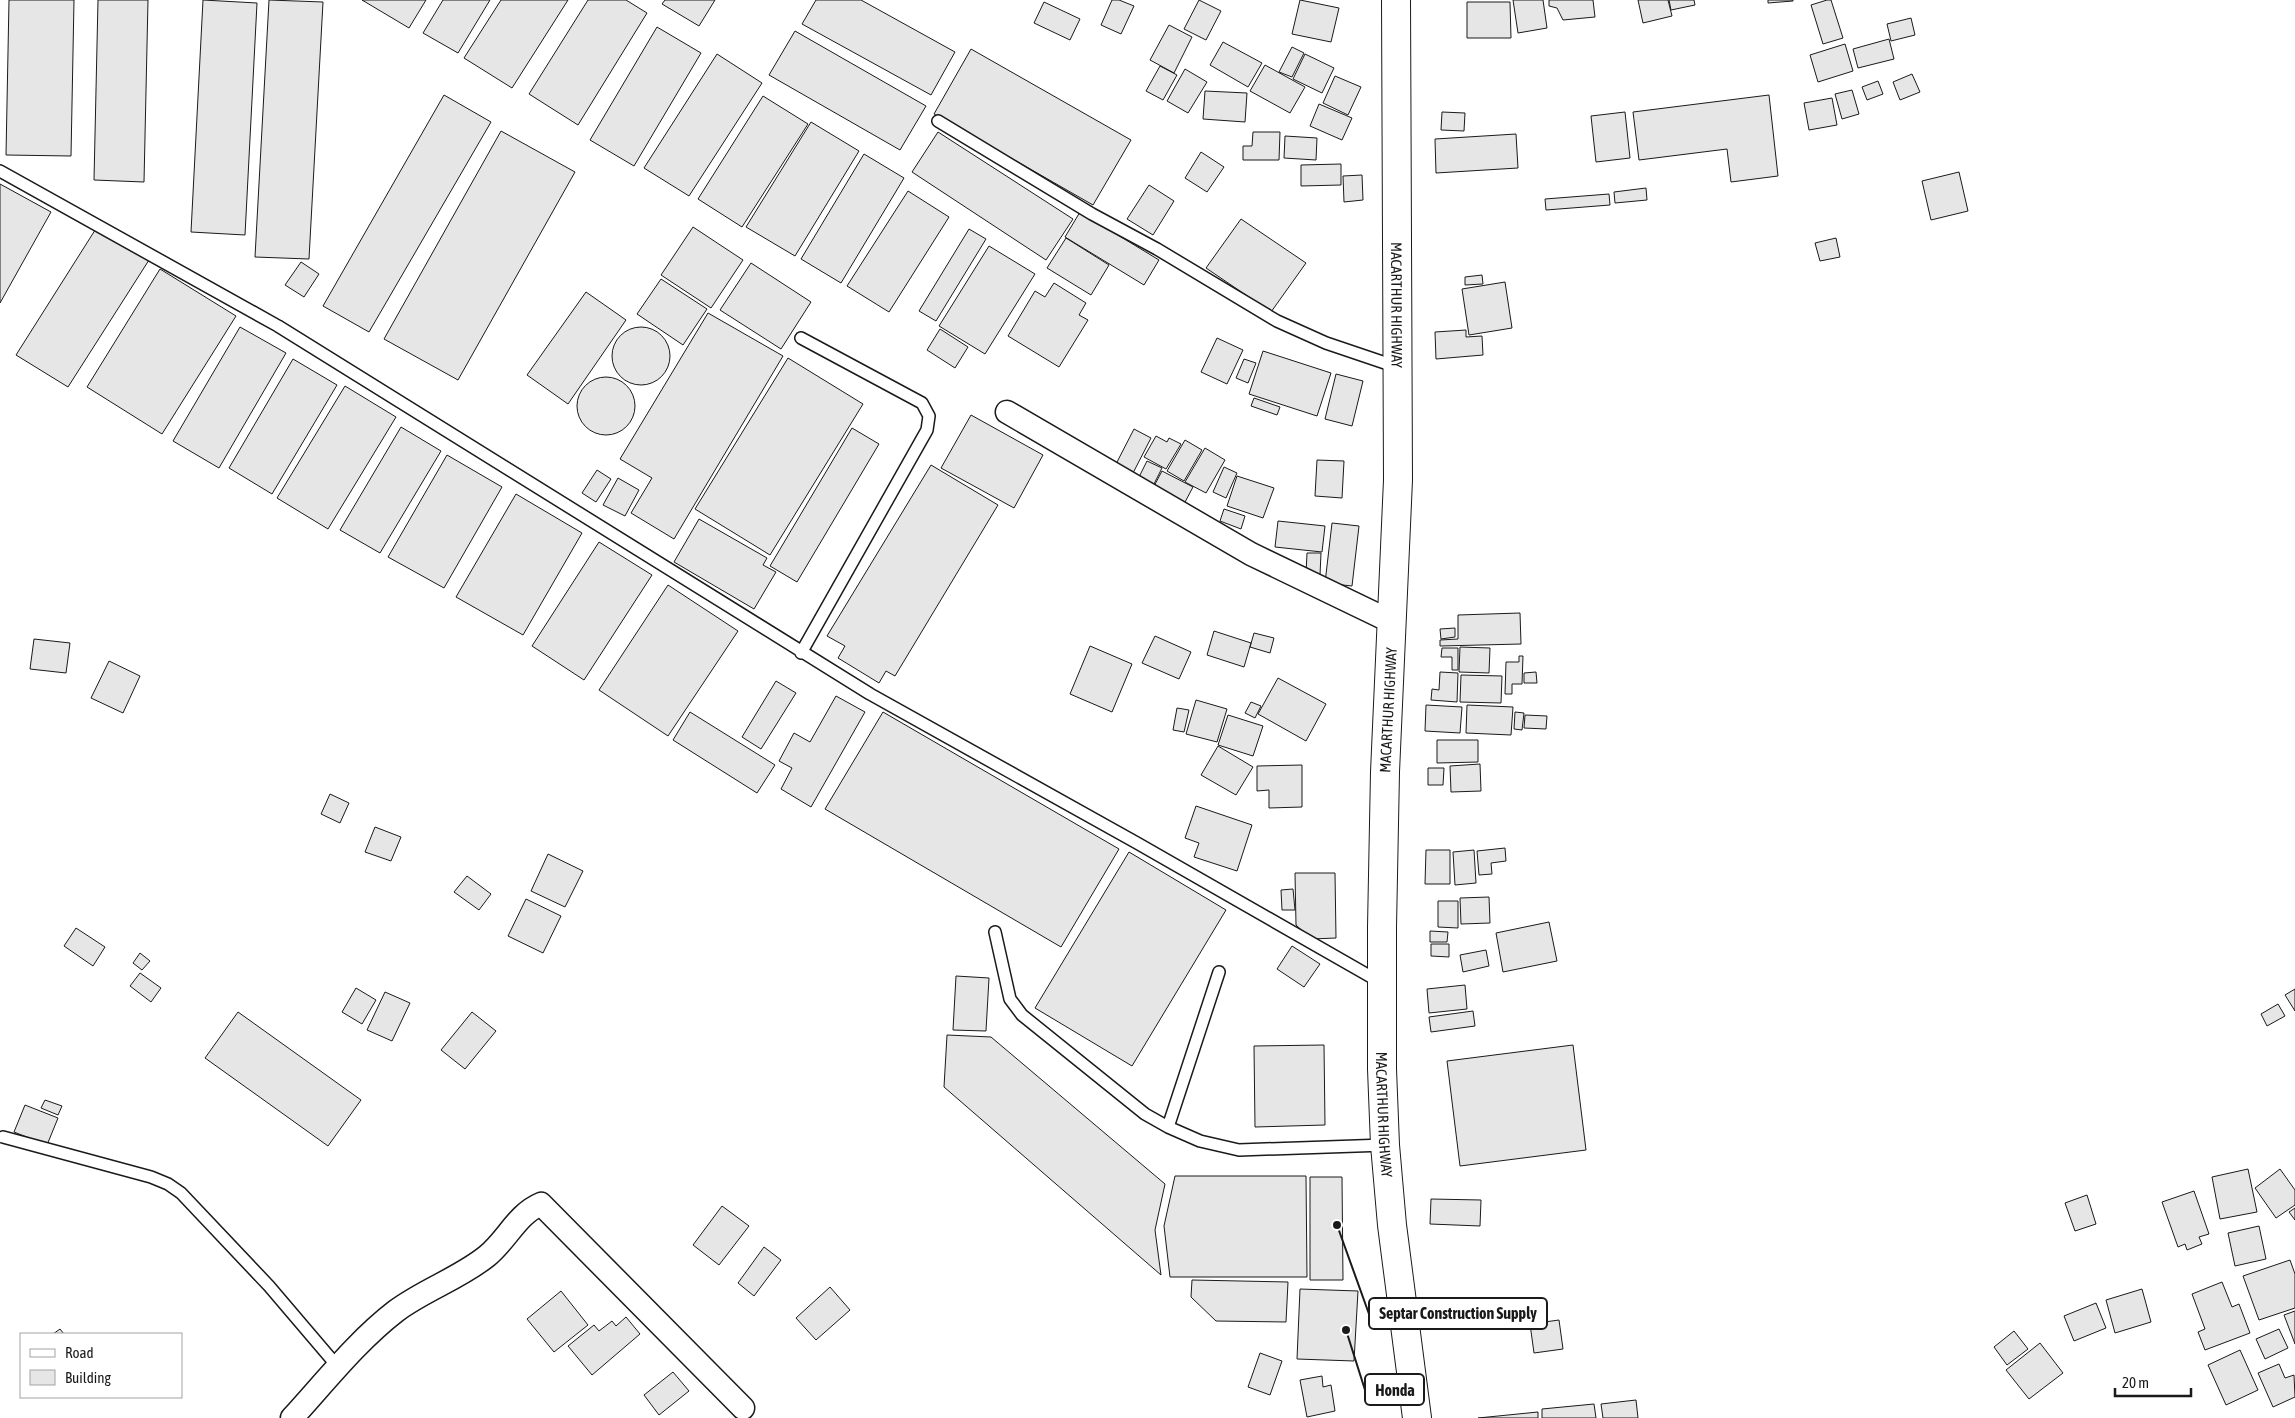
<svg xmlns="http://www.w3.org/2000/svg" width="2295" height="1418" font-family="'Asap Condensed',sans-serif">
<rect width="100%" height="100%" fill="#fff"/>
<path fill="#e6e6e6" stroke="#1a1a1a" d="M 9,0 L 74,0 L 71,156 L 6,155 Z
M 98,0 L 148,0 L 144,182 L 94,180 Z
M 203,0 L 257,3 L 245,235 L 191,232 Z
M 269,0 L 323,2 L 309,259 L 255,257 Z
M 362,0 L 426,0 L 409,28 Z
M 443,0 L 490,0 L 458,53 L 423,33 Z
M 501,0 L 568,0 L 512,88 L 464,58 Z
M 588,0 L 626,0 L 647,13 L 578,125 L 529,94 Z
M 665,0 L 715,0 L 699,26 L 662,4 Z
M 816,0 L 861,0 L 955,52 L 931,95 L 802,24 Z
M 1112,0 L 1119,0 L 1134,6 L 1121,34 L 1101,25 Z
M 1199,0 L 1221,11 L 1206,40 L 1184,29 Z
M 1300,0 L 1339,8 L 1331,42 L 1292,34 Z
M 1513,0 L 1543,0 L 1547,28 L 1518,33 Z
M 1549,0 L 1593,0 L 1595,17 L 1563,20 L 1557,8 L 1549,6 Z
M 1638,0 L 1668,0 L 1672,16 L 1643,23 Z
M 1669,0 L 1694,0 L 1695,5 L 1671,10 Z
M 1768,0 L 1793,0 L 1793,1 L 1768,3 Z
M 1827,0 L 1831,0 L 1843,38 L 1823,44 L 1811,5 Z
M 1044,2 L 1080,19 L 1070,40 L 1034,23 Z
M 1467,2 L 1510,2 L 1511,38 L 1467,38 Z
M 1911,18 L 1915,35 L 1891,41 L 1887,24 Z
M 1169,25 L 1192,37 L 1174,73 L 1150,60 Z
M 657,27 L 701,53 L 634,166 L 590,140 Z
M 795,31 L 926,106 L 900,150 L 769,75 Z
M 1889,39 L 1894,59 L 1858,68 L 1853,49 Z
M 1223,42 L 1262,63 L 1248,87 L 1210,65 Z
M 1845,44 L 1853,71 L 1818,82 L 1810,55 Z
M 1292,47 L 1304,53 L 1292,77 L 1279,72 Z
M 971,49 L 1131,140 L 1093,205 L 934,114 Z
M 717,54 L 762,83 L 689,196 L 644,168 Z
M 1305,54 L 1334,68 L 1322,93 L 1293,79 Z
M 1265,65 L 1305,87 L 1290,113 L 1250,91 Z
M 1160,66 L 1177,75 L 1163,100 L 1146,91 Z
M 1185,69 L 1207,82 L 1188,113 L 1167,101 Z
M 1912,74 L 1920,92 L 1900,100 L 1893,82 Z
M 1335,76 L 1361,87 L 1348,115 L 1323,103 Z
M 1878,81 L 1883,94 L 1867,100 L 1862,87 Z
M 1852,90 L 1859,114 L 1842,119 L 1835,94 Z
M 1205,91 L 1247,93 L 1245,122 L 1203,119 Z
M 444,95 L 491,122 L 369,332 L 323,306 Z
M 1769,95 L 1778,176 L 1731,182 L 1727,149 L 1639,160 L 1633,112 Z
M 763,96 L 808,124 L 742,227 L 698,199 Z
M 1832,98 L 1837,125 L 1809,130 L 1804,103 Z
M 1319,104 L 1352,118 L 1342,140 L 1310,126 Z
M 1442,112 L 1465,113 L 1464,131 L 1441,130 Z
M 1625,112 L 1630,158 L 1596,162 L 1591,116 Z
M 811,122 L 859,151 L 795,256 L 746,227 Z
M 501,131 L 575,172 L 458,380 L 384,339 Z
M 938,132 L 1073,219 L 1046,260 L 912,172 Z
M 1253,132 L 1280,132 L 1279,160 L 1243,160 L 1243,146 L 1252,146 Z
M 1516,134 L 1518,168 L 1436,173 L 1435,139 Z
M 1285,136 L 1317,138 L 1316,160 L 1284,158 Z
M 1201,152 L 1224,167 L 1207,192 L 1185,178 Z
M 864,154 L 904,178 L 841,283 L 801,259 Z
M 1341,164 L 1341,185 L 1301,186 L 1301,165 Z
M 1959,172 L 1968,211 L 1931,220 L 1922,181 Z
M 1362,175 L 1363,200 L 1344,202 L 1343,176 Z
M 0,184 L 51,212 L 0,303 Z
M 1149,185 L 1174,201 L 1153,235 L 1127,219 Z
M 1646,188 L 1647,200 L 1615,203 L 1614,192 Z
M 908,191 L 949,217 L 889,312 L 847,286 Z
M 1609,194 L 1610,205 L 1546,210 L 1545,199 Z
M 1080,212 L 1159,260 L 1144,285 L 1065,237 Z
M 1241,219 L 1306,263 L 1271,312 L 1206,268 Z
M 97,227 L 149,260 L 68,387 L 16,355 Z
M 693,227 L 743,260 L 711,308 L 661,275 Z
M 969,229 L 986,239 L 936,321 L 919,311 Z
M 1066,238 L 1109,265 L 1091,295 L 1047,268 Z
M 1836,238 L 1840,257 L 1820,261 L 1815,243 Z
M 989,246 L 1035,274 L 985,354 L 939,326 Z
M 301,262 L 319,274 L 304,297 L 285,285 Z
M 751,263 L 811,302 L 781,349 L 720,310 Z
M 160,269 L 236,316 L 162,434 L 87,387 Z
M 1482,275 L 1483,284 L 1465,285 L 1465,277 Z
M 661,279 L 707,309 L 683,345 L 637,314 Z
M 1505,282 L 1512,328 L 1469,335 L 1462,289 Z
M 1054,283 L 1086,303 L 1079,315 L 1088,320 L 1059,367 L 1008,336 L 1035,291 L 1045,297 Z
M 586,292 L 626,320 L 568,404 L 527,375 Z
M 708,313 L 783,356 L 674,539 L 631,513 L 652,478 L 620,459 Z
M612 356a29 29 0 1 1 58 0a29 29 0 1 1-58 0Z
M 240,327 L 286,353 L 219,468 L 173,441 Z
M 940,329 L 968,347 L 955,368 L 927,350 Z
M 1466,330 L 1466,337 L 1482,336 L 1483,355 L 1436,359 L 1435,332 Z
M 1217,338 L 1243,350 L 1227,384 L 1201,372 Z
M 1263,351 L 1331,373 L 1317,416 L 1249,394 Z
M 788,358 L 863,404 L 770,555 L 695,509 Z
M 293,359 L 337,385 L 272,494 L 229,468 Z
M 1244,359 L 1256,363 L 1248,383 L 1236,378 Z
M 1336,374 L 1363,381 L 1352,426 L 1325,419 Z
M577 406a29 29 0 1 1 58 0a29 29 0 1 1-58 0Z
M 345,386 L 396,417 L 328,529 L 277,498 Z
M 1254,398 L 1280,407 L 1277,415 L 1251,406 Z
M 971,415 L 1043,455 L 1014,508 L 941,468 Z
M 401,427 L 441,451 L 380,553 L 340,530 Z
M 852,428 L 879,444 L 797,582 L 770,566 Z
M 1134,429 L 1151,438 L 1133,473 L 1116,464 Z
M 1156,436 L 1167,442 L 1169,438 L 1181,444 L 1166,469 L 1144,457 Z
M 1185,440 L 1202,450 L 1184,481 L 1167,471 Z
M 1205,448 L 1225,460 L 1206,493 L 1185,482 Z
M 447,455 L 502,487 L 444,588 L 388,557 Z
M 1317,460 L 1344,461 L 1342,498 L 1315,496 Z
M 1147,461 L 1162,468 L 1152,488 L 1137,481 Z
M 931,465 L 998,505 L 895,676 L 886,671 L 879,683 L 838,658 L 845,646 L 827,636 Z
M 1224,467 L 1237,473 L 1226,498 L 1213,492 Z
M 597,470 L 611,479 L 596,502 L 582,493 Z
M 1162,471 L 1193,487 L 1184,504 L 1153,488 Z
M 1237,476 L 1274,488 L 1263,518 L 1227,506 Z
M 618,478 L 639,490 L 625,516 L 603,505 Z
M 516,494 L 582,533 L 523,635 L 456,597 Z
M 1224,509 L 1245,516 L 1241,529 L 1220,521 Z
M 699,519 L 767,558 L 763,565 L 776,572 L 754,609 L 674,562 Z
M 1278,521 L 1325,526 L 1322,552 L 1275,547 Z
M 1332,523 L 1359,526 L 1352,586 L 1325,583 Z
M 599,542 L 652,575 L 584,680 L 532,646 Z
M 1307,553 L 1321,553 L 1320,575 L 1306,574 Z
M 668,585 L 738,631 L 668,736 L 599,690 Z
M 1520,613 L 1521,644 L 1440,646 L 1440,640 L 1458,639 L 1458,615 Z
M 1455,628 L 1455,637 L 1441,639 L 1440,629 Z
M 1214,631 L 1251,643 L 1244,667 L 1207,655 Z
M 1254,633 L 1274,638 L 1270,653 L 1250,647 Z
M 1155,636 L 1191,652 L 1179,679 L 1142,663 Z
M 34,639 L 70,643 L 66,673 L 30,669 Z
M 1090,646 L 1132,664 L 1112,712 L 1070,694 Z
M 1460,647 L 1490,648 L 1489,673 L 1459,672 Z
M 1442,648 L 1458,648 L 1458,670 L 1452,670 L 1452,657 L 1441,657 Z
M 1519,656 L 1523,656 L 1522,684 L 1512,684 L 1512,694 L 1505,694 L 1506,662 L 1519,662 Z
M 109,661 L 140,676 L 123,713 L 91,698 Z
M 1440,672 L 1458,673 L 1457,702 L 1431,700 L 1432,689 L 1439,690 Z
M 1536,672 L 1537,683 L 1524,683 L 1524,673 Z
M 1461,675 L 1502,676 L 1501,703 L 1460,702 Z
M 1278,678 L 1326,704 L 1306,741 L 1258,714 Z
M 776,681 L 796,693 L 761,749 L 742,737 Z
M 836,696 L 865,712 L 811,807 L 781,789 L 792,768 L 779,761 L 794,733 L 810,742 Z
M 1196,700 L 1227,709 L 1217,742 L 1186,734 Z
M 1251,702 L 1261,706 L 1255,718 L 1245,713 Z
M 1426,705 L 1462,707 L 1460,733 L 1425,731 Z
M 1467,705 L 1513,707 L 1511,735 L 1466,733 Z
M 1177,708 L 1189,710 L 1184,732 L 1173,730 Z
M 690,712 L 775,765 L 757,793 L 673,740 Z
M 883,712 L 1119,849 L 1061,947 L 825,809 Z
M 1515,712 L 1524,713 L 1522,730 L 1514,729 Z
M 1228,715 L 1263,726 L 1253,756 L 1218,745 Z
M 1525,715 L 1547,716 L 1546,729 L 1524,728 Z
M 1437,740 L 1478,740 L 1478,762 L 1437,763 Z
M 1218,746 L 1253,767 L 1236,795 L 1201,775 Z
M 1480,764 L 1481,791 L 1451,792 L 1450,766 Z
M 1302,765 L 1302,807 L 1269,808 L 1269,790 L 1257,791 L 1257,766 Z
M 1428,768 L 1444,768 L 1443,785 L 1428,785 Z
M 330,794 L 349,803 L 340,823 L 321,814 Z
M 1196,806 L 1252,825 L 1237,871 L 1194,857 L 1199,843 L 1185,838 Z
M 375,827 L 401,837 L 391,861 L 365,852 Z
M 1505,848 L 1506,861 L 1491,863 L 1492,874 L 1479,875 L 1477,851 Z
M 1426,850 L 1450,850 L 1450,884 L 1425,884 Z
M 1474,850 L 1476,883 L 1455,885 L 1453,852 Z
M 1129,852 L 1226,910 L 1132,1066 L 1035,1008 Z
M 548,854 L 583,871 L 565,907 L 531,891 Z
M 1295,873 L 1335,873 L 1336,938 L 1311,939 L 1296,925 Z
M 467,876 L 491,894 L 479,910 L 454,892 Z
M 1293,889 L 1295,910 L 1282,910 L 1281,890 Z
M 1489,897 L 1490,923 L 1461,924 L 1460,898 Z
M 526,899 L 561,916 L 543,953 L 508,936 Z
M 1438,901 L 1458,901 L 1458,928 L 1438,927 Z
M 1549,922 L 1557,961 L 1503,972 L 1496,933 Z
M 76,928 L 105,947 L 93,966 L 64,946 Z
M 1430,931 L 1448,932 L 1447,942 L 1430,942 Z
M 1431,944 L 1449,944 L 1449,957 L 1431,956 Z
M 1292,946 L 1320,964 L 1304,987 L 1277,969 Z
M 1486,950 L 1489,966 L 1463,972 L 1460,955 Z
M 140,953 L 150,961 L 142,970 L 133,963 Z
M 140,973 L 161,988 L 151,1002 L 130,986 Z
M 956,976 L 989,978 L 986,1031 L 953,1030 Z
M 1465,985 L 1467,1009 L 1429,1013 L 1427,989 Z
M 356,988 L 376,1000 L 362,1024 L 342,1012 Z
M 2295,989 L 2295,1011 L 2285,995 Z
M 385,992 L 410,1003 L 392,1041 L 367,1030 Z
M 2278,1004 L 2285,1016 L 2267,1026 L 2261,1014 Z
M 1473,1011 L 1475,1026 L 1431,1032 L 1429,1017 Z
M 238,1012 L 361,1100 L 328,1146 L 205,1058 Z
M 472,1012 L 496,1031 L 465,1069 L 441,1050 Z
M 947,1035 L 991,1037 L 1165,1184 L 1155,1230 L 1161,1275 L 944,1087 Z
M 1324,1045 L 1325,1125 L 1255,1127 L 1254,1046 Z
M 1573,1045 L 1586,1150 L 1460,1166 L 1447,1061 Z
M 45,1100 L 62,1106 L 58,1115 L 41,1108 Z
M 25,1105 L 58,1118 L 47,1145 L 14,1132 Z
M 2248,1169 L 2257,1212 L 2220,1219 L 2212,1177 Z
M 2280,1169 L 2295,1190 L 2295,1205 L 2276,1218 L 2255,1188 Z
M 1175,1176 L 1306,1176 L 1307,1277 L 1170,1277 L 1164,1226 Z
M 1310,1177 L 1342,1177 L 1343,1280 L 1310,1280 Z
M 2194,1191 L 2209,1234 L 2199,1237 L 2202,1244 L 2187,1250 L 2185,1244 L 2178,1247 L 2162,1202 Z
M 2087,1195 L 2096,1224 L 2075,1231 L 2065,1203 Z
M 1431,1199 L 1481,1200 L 1480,1226 L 1430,1224 Z
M 722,1206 L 749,1226 L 719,1265 L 693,1245 Z
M 2295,1208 L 2295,1220 L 2289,1212 Z
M 2259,1226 L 2266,1259 L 2235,1266 L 2228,1233 Z
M 764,1247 L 781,1260 L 754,1296 L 738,1283 Z
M 2290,1260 L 2295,1274 L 2295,1308 L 2259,1320 L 2243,1276 Z
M 1192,1280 L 1288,1282 L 1286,1322 L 1216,1321 L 1191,1297 Z
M 2222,1282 L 2232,1307 L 2239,1304 L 2250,1333 L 2205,1350 L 2198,1332 L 2205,1329 L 2192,1294 Z
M 830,1287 L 850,1310 L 816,1340 L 796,1318 Z
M 1300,1289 L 1358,1291 L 1354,1361 L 1297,1359 Z
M 2142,1289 L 2151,1322 L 2115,1333 L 2106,1300 Z
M 561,1291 L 588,1325 L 554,1352 L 527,1319 Z
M 2096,1303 L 2106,1328 L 2074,1341 L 2064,1316 Z
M 2295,1311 L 2295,1344 L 2284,1315 Z
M 626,1317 L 640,1334 L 592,1375 L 568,1346 L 594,1325 L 599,1331 L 612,1321 L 616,1326 Z
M 1559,1320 L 1563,1349 L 1534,1353 L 1530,1324 Z
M 60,1329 L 64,1334 L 53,1334 Z
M 2279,1329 L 2288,1348 L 2265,1359 L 2256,1339 Z
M 2014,1331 L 2028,1349 L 2007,1365 L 1994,1347 Z
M 2040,1343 L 2063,1373 L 2029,1399 L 2006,1370 Z
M 2240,1350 L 2258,1390 L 2226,1405 L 2208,1365 Z
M 1260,1353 L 1282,1361 L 1270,1395 L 1248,1387 Z
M 2279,1364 L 2285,1378 L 2294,1375 L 2295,1397 L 2273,1407 L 2258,1373 Z
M 673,1372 L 689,1391 L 659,1415 L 644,1395 Z
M 1322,1376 L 1323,1387 L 1331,1385 L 1335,1411 L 1307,1417 L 1300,1380 Z
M 1636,1400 L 1638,1418 L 1603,1418 L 1601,1404 Z
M 1594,1404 L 1596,1418 L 1542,1418 L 1542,1409 Z
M 1538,1412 L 1538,1418 L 1478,1418 Z"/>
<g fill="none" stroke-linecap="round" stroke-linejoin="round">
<g stroke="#1a1a1a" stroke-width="14">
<path id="lane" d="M 938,121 L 1092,214 L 1157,249 L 1277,321 L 1326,343 L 1397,367
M 0,171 L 278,326 L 870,694 L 1137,843 L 1380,982
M 801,338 L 922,403 L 929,416 L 927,430 L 801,653
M 995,932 L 1010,999 L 1022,1015 L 1145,1114 L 1168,1127 L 1200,1141 L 1239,1150 L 1385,1145
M 1168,1127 L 1219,972
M 3,1137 L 151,1177 L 168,1184 L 181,1193 L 269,1286 L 338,1367"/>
</g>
<g stroke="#1a1a1a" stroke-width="25">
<path id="street" d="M 1007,412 L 1251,554 L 1392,622
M 292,1418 C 325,1382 357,1341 396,1311 C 424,1290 460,1278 487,1256 C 507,1240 517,1214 541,1204 L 743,1408"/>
</g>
<g stroke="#1a1a1a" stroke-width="30">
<g id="highway">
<path id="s1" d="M 1396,0 L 1398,480 L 1385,772 L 1382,927 L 1382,1069 L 1385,1145 L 1392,1225 L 1417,1418"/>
</g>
</g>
<use href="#lane" stroke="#fff" stroke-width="11"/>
<use href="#street" stroke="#fff" stroke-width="22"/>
<use href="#highway" stroke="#fff" stroke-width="28"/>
</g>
<g text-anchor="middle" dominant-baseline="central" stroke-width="4" stroke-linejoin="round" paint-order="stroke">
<g font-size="15" fill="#1a1a1a" stroke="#fff">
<text stroke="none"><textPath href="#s1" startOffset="305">MACARTHUR HIGHWAY</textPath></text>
<text transform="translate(1388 710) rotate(-87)">MACARTHUR HIGHWAY</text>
<text stroke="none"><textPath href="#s1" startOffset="1115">MACARTHUR HIGHWAY</textPath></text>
</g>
</g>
<path fill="none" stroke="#1a1a1a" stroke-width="2" d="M1337 1225L1369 1314M1346 1330L1365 1390"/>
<g fill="#1a1a1a" stroke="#fff" stroke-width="2">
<circle cx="1337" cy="1225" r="5"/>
<circle cx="1346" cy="1330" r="5"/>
</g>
<g fill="#fff" stroke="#1a1a1a" stroke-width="2">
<rect x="1369" y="1298" width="178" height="31" rx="5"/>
<rect x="1365" y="1374" width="59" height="31" rx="5"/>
</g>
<g font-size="16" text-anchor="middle" font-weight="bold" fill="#1a1a1a">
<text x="1458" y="1319">Septar Construction Supply</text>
<text x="1395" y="1396">Honda</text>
</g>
<rect x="20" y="1333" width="162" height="65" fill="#ffffff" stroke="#a3a3a3"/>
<rect x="30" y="1349" width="25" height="8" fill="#ffffff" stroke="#a3a3a3"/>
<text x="65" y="1358" font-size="15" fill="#1a1a1a">Road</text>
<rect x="30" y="1370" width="25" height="15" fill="#e6e6e6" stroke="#a3a3a3"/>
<text x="65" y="1383" font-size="15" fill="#1a1a1a">Building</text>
<path d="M2115 1388v8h76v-8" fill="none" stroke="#1a1a1a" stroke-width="2.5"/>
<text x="2122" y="1388" font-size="15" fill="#1a1a1a" stroke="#ffffff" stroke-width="4" paint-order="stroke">20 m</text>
</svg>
